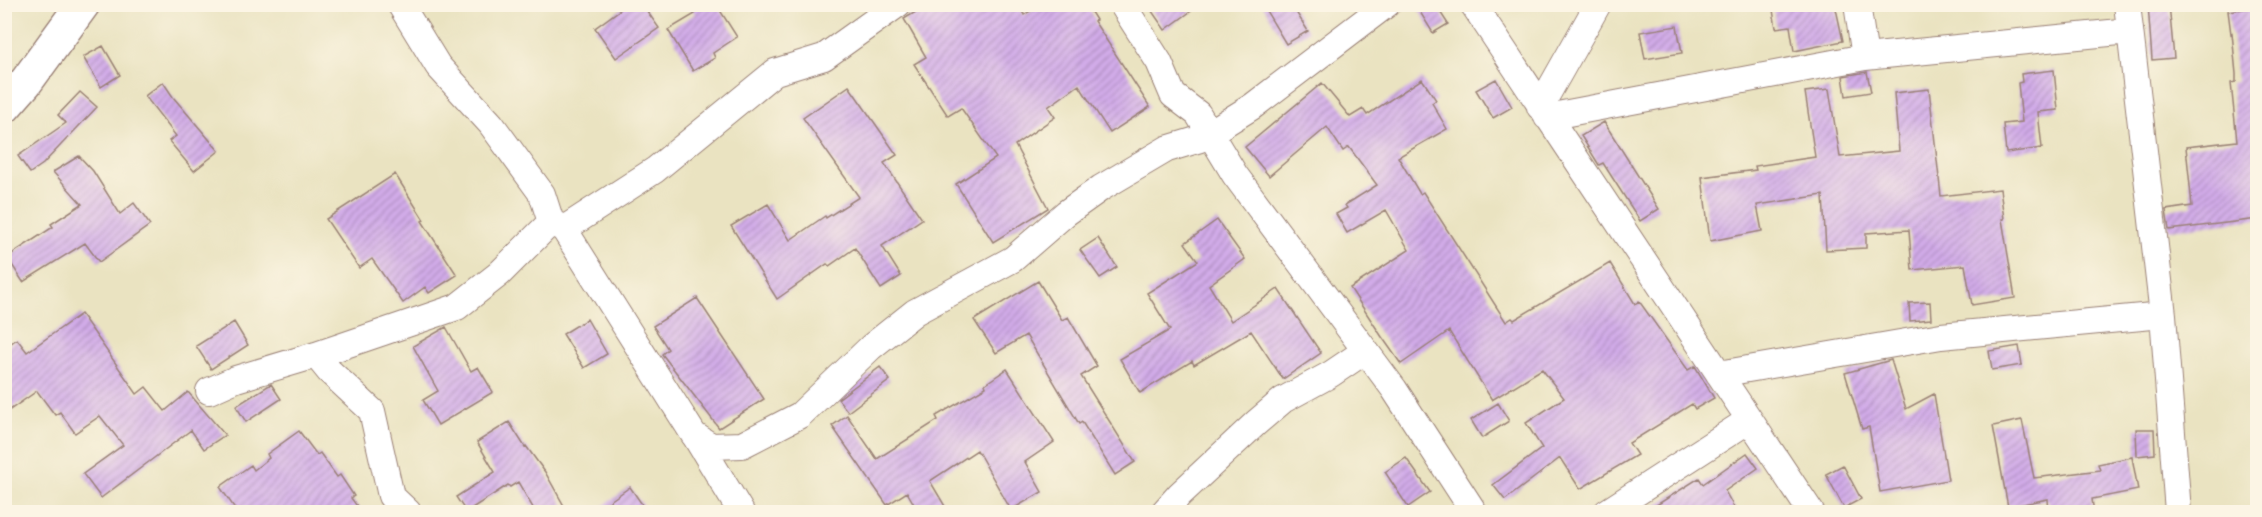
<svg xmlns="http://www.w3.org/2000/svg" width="2262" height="517" font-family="Vollkorn,serif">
<defs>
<pattern id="building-hatch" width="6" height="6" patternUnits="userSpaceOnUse" patternTransform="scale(1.5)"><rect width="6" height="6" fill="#d2ace9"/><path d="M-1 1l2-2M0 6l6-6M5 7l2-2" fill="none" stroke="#ac8bbd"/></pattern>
</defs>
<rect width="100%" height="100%" fill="#fcf5e5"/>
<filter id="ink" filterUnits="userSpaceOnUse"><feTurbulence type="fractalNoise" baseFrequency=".0167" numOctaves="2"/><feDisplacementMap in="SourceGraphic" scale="12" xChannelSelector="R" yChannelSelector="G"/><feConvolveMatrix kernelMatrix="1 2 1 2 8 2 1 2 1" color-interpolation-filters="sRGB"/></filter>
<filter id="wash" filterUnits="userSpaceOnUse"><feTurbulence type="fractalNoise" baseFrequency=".008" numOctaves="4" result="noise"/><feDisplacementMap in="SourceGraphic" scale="24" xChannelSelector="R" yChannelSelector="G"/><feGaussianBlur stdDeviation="1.35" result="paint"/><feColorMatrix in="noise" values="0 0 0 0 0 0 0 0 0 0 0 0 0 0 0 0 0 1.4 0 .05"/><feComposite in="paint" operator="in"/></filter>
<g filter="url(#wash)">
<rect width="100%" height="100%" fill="#eae3c1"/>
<g id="blocks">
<path fill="url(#building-hatch)" d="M 628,4 L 642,4 L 659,28 L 616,58 L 595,28 Z
M 689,4 L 716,4 L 737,37 L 713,53 L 715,58 L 693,71 L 668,30 L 695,14 Z
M 929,4 L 1018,4 L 1024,15 L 1041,4 L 1086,4 L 1096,20 L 1094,21 L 1150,107 L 1110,133 L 1079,85 L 1048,107 L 1055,117 L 1015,145 L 1048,208 L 993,242 L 956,184 L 996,158 L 961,108 L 948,116 L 914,64 L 926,57 L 904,19 Z
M 1147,4 L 1201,4 L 1165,30 Z
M 1262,4 L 1291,4 L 1308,31 L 1286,44 Z
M 1415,4 L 1435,4 L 1448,24 L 1433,33 Z
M 1772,4 L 1835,4 L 1843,41 L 1794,51 L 1790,26 L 1776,28 Z
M 2148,4 L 2169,4 L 2174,58 L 2152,60 Z
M 2258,7 L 2258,219 L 2169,230 L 2166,210 L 2192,206 L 2186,147 L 2237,141 L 2231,83 L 2236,82 L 2236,74 L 2232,33 L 2231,34 L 2228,11 Z
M 1677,26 L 1682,53 L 1645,59 L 1640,32 Z
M 103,46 L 120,75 L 101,87 L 83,57 Z
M 2054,70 L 2058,110 L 2038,112 L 2042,148 L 2006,153 L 2003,124 L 2022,122 L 2018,83 L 2022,82 L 2021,74 Z
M 1867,72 L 1871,92 L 1846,96 L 1843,76 Z
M 1422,79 L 1436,100 L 1432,103 L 1447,129 L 1398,157 L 1420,194 L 1423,192 L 1506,322 L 1512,318 L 1514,320 L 1610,263 L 1635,304 L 1639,301 L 1688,370 L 1695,366 L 1714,398 L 1695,409 L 1692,404 L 1629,443 L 1637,455 L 1580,489 L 1560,458 L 1505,500 L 1493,485 L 1542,448 L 1526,423 L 1564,398 L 1542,369 L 1492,400 L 1449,331 L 1401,364 L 1382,337 L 1350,288 L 1409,250 L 1386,210 L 1347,233 L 1336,214 L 1347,208 L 1345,205 L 1377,185 L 1349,147 L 1343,151 L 1327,127 L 1269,176 L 1245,147 L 1322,83 L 1350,117 L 1363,109 L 1367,115 Z
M 1496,79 L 1512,107 L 1493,118 L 1476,90 Z
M 163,82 L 173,97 L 219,151 L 194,171 L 169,141 L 176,136 L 145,96 Z
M 849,86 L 897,155 L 884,163 L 922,219 L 882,246 L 901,276 L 881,289 L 855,248 L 829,266 L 827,264 L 777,299 L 731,226 L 768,204 L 790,240 L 825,216 L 826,218 L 859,197 L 803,118 Z
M 1829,89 L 1840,157 L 1899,151 L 1894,93 L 1929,89 L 1941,196 L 2000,189 L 2004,219 L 2002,219 L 2015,298 L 1972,305 L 1965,265 L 1912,270 L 1909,230 L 1866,233 L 1866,248 L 1826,250 L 1823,195 L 1757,205 L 1762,231 L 1710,241 L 1702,177 L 1756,170 L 1755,166 L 1815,157 L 1805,92 Z
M 80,92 L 97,107 L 43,164 L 30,173 L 18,156 L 66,123 L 58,115 Z
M 1604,122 L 1659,209 L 1640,221 L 1603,163 L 1599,165 L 1581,136 Z
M 79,156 L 93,171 L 120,214 L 134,203 L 150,225 L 99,262 L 85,243 L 23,282 L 7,257 L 53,227 L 51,224 L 82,204 L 53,172 Z
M 395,174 L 424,220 L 422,221 L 457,275 L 429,293 L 425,287 L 403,303 L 372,259 L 359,268 L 326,219 Z
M 1217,220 L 1245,259 L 1209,285 L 1231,321 L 1278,289 L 1321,353 L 1283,379 L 1251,331 L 1194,365 L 1192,361 L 1140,393 L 1120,359 L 1170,330 L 1147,293 L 1198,261 L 1185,243 Z
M 1098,238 L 1117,267 L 1100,278 L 1080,250 Z
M 1038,281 L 1062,320 L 1068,317 L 1097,366 L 1081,376 L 1135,462 L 1115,475 L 1082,422 L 1079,424 L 1026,335 L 996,353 L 974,320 Z
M 697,298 L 764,399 L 719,428 L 662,354 L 668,349 L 653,326 Z
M 1930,302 L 1931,319 L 1910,321 L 1909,303 Z
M 81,314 L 137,394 L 146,387 L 165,411 L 188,392 L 225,435 L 204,449 L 191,430 L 101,498 L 83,474 L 123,445 L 100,416 L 75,433 L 60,412 L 55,415 L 37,391 L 4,414 L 4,348 L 17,339 L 27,352 Z
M 587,319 L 607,354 L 584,368 L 563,334 Z
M 234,322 L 248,345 L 211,369 L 196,346 Z
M 446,327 L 471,371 L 478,367 L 493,392 L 438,425 L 423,400 L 438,391 L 413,346 Z
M 2019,346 L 2022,365 L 1992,370 L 1989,351 Z
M 1891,360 L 1906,409 L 1934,394 L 1948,480 L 1880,492 L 1869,427 L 1862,429 L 1845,373 Z
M 880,367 L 890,380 L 848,412 L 838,399 Z
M 1007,369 L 1054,442 L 1025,462 L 1042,492 L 1011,510 L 977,450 L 930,481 L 949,513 L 919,513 L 907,492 L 887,505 L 832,426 L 847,415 L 877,459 L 938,420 L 936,416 L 986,387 L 985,384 Z
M 271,384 L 281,399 L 246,422 L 236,406 Z
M 1498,403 L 1509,421 L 1482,438 L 1471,420 Z
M 2022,420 L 2034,478 L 2100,470 L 2098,464 L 2132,457 L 2138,490 L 2092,499 L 2094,513 L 2049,513 L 2048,499 L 2008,507 L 1993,426 Z
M 509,422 L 525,447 L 526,446 L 545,472 L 568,513 L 536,513 L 518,482 L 510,487 L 508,485 L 466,512 L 456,497 L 495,472 L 477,442 Z
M 2136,429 L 2154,429 L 2155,454 L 2137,456 Z
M 299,431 L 317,455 L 320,453 L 337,477 L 340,475 L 354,496 L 351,498 L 362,513 L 238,513 L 220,487 L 251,465 L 254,470 L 269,458 L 267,454 Z
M 1747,453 L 1758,468 L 1725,491 L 1737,513 L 1644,513 L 1699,478 L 1703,484 Z
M 1406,458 L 1430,492 L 1408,507 L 1385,472 Z
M 1843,465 L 1861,499 L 1844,508 L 1826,474 Z
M 630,487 L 648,513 L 593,513 Z"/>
</g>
</g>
<g filter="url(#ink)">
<use href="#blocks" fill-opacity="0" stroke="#9a8176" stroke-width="1.5"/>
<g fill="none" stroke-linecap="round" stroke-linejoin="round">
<g stroke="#9a8176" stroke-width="28">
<path id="street" d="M 400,4 L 438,66 L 491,124 L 542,194 L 551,222 L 564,229 L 694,435 L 711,446 L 742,445 L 800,415 L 871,347 L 915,312 L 1013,259 L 1066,213 L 1101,188 L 1167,149 L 1200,139 L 1253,106 L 1387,4
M 1122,4 L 1159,62 L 1173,95 L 1198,114 L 1235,175 L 1394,389 L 1474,512
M 1473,4 L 1811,512
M 1857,4 L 1865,57
M 2127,4 L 2163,315 L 2178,512
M 1540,107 L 1598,4
M 1547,117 L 1865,57 L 2130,31
M 564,229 L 655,170 L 775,72 L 824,57 L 898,4
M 316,355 L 329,371 L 372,411 L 391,496 L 408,512
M 1719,374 L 1941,336 L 2163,315
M 209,391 L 236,379 L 316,355 L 457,307 L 499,274 L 551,222
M 695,436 L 741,512
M 1164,512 L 1179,495 L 1256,423 L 1283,400 L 1331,374 L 1365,351
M 1607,512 L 1749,420"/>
</g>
<g stroke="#9a8176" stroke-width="36">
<path id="secondary" d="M 4,107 L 26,82 L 83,4"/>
</g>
<use href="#street" stroke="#fff" stroke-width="26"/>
<use href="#secondary" stroke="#fff" stroke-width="33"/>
</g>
</g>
<rect width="2262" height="517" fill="none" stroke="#fcf5e5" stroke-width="24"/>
</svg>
